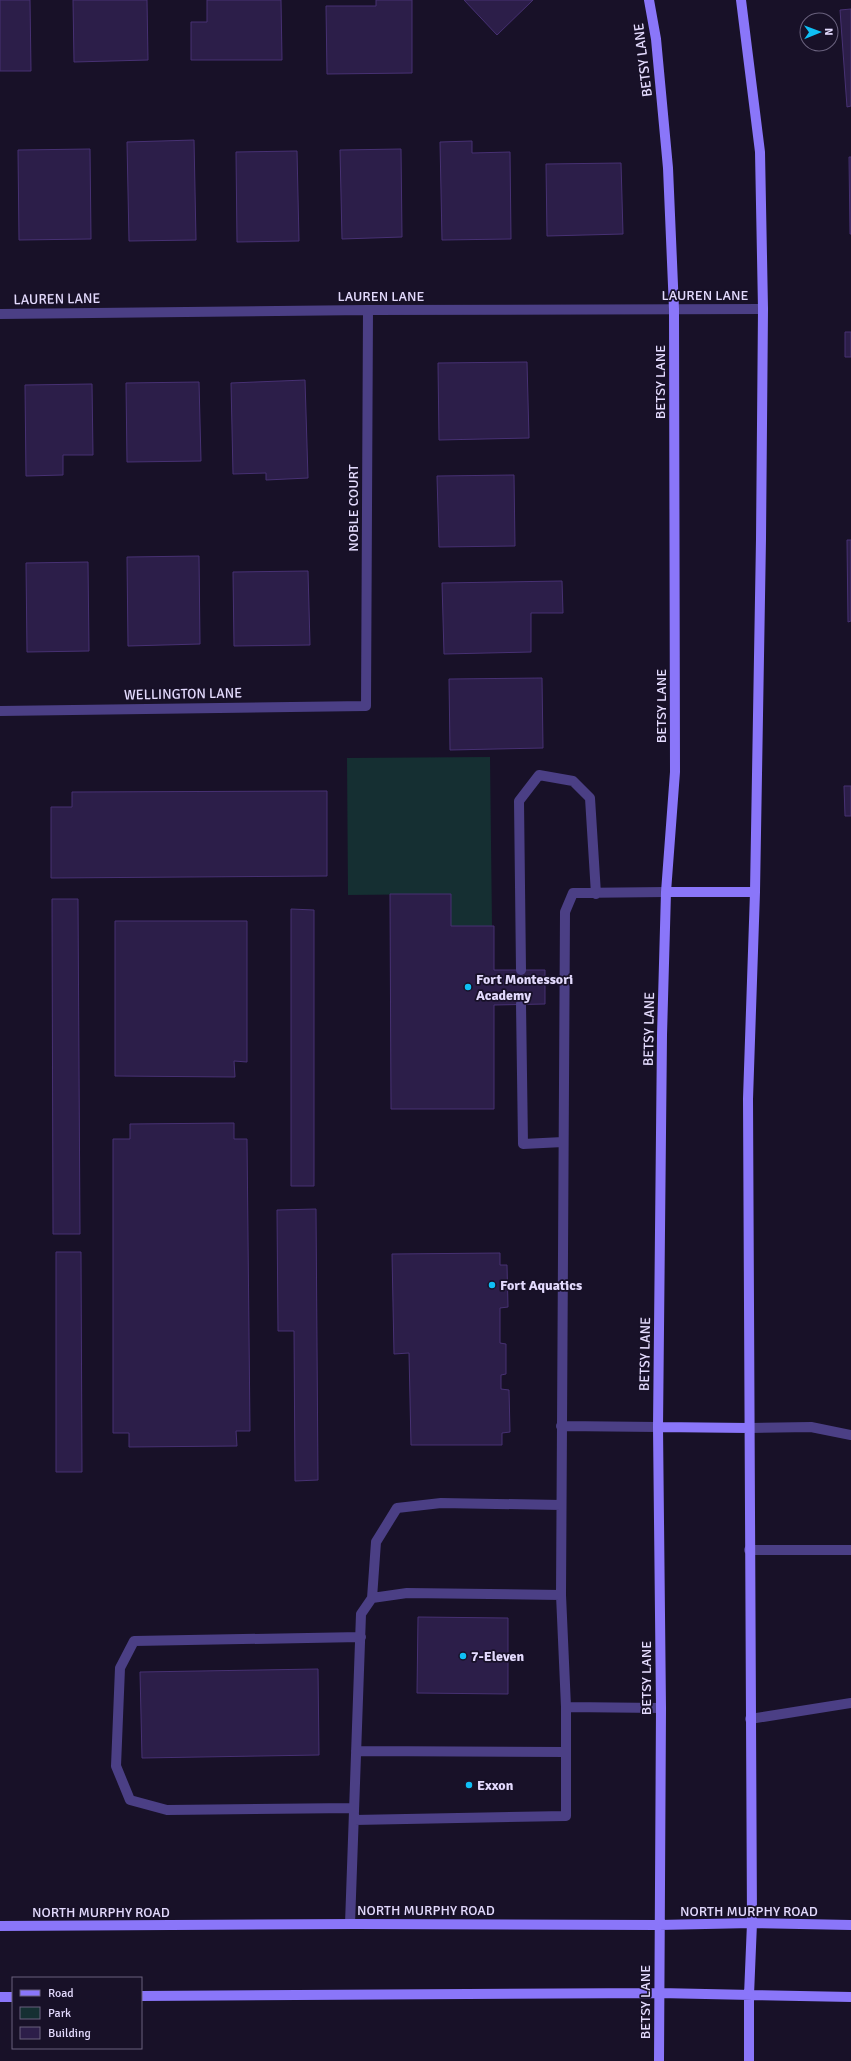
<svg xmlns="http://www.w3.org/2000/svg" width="851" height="2061" font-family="Signika,sans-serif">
<rect width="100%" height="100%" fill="#181128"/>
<path fill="#152f32" d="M 490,757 L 492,926 L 451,926 L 451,894 L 348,895 L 347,758 Z"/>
<path fill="#2c1e49" stroke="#473173" d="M 0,0 L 30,0 L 31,71 L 0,71 Z
M 73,0 L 147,0 L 148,60 L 74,62 Z
M 207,0 L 281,0 L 282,60 L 191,60 L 191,22 L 207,22 Z
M 376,0 L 412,0 L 412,73 L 327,74 L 326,6 L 376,6 Z
M 464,0 L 533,0 L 497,35 Z
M 851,9 L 851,106 L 847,107 L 840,10 Z
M 194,140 L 196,240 L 129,241 L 127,142 Z
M 472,141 L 472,153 L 510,152 L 511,239 L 442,240 L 440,142 Z
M 90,149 L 91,239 L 19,240 L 18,150 Z
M 401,149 L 402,237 L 342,239 L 340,150 Z
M 297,151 L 299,241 L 237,242 L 236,152 Z
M 849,157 L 851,157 L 851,234 L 850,234 Z
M 621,163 L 623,234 L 547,236 L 546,164 Z
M 845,332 L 851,332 L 851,357 L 845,357 Z
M 527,362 L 529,438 L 439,440 L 438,363 Z
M 305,380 L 308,478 L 266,480 L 266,473 L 233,474 L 231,383 Z
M 199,382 L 201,461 L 127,462 L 126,383 Z
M 92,384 L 93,455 L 63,455 L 63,475 L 26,476 L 25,385 Z
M 514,475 L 515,546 L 439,547 L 437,476 Z
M 847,540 L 851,540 L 851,621 L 848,622 Z
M 199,556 L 200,644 L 128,646 L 127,557 Z
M 88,562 L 89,651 L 27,652 L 26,563 Z
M 308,571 L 310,645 L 234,646 L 233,572 Z
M 562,581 L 563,613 L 531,613 L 531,652 L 444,654 L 442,583 Z
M 542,678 L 543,748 L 450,750 L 449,679 Z
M 844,786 L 851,786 L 851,816 L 845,816 Z
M 327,791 L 327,876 L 51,878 L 51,807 L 72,807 L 72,792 Z
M 390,894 L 451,894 L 451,926 L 494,926 L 494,970 L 545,970 L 545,1004 L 494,1005 L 494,1109 L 391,1109 Z
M 52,899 L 78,899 L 80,1234 L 53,1234 Z
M 291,909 L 314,910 L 314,1186 L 291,1186 Z
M 115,921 L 247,921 L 247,1062 L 234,1061 L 235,1077 L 115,1076 Z
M 234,1123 L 234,1139 L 247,1139 L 250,1431 L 236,1431 L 237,1446 L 129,1447 L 129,1433 L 113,1433 L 113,1139 L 130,1139 L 130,1124 Z
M 316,1209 L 318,1480 L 295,1481 L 294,1331 L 278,1331 L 277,1210 Z
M 56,1252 L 81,1252 L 82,1472 L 56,1472 Z
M 500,1253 L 500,1265 L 507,1265 L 508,1307 L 500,1308 L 500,1343 L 506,1344 L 506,1374 L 501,1375 L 501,1389 L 509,1390 L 510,1432 L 502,1433 L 502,1445 L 411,1445 L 409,1353 L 394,1354 L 392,1254 Z
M 418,1617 L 508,1618 L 508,1694 L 417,1693 Z
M 318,1669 L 319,1755 L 142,1758 L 140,1672 Z"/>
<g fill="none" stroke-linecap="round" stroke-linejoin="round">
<path stroke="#4b3f85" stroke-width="10" d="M 521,970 L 519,801 L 539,775 L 573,781 L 590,798 L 596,894
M 521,1004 L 523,1144 L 563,1142
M 561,1426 L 658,1427
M 749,1428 L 811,1427 L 851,1435
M 749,1550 L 851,1550
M 561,1595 L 565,912 L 573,893 L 666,892
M 372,1598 L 376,1542 L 397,1508 L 441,1503 L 561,1505
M 750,1719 L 851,1703
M 356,1751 L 566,1752 L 566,1707
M 354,1808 L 167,1810 L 130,1800 L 116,1766 L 120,1668 L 134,1641 L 361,1637
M 354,1820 L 566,1816 L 566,1752
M 350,1924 L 361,1614 L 372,1598 L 407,1593 L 561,1595 L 566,1707 L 661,1708"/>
<path stroke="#4b3f85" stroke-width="10" d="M 0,314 L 368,310 L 763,309
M 0,711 L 366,706 L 368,310"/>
<path stroke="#8a76f9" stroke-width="10" d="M 649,0 L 656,39 L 668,168 L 674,309 L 675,772 L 666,892 L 662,1035 L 658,1427 L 661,1708 L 659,2061
M 741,0 L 760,152 L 763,309 L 761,539 L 755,892 L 748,1099 L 752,1923 L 749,1995 L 749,2061
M 666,892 L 755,892
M 658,1427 L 749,1428
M 0,1926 L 356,1924 L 659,1925 L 752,1923 L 851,1925
M 141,1996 L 659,1993 L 851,1997
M 0,1997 L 13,1997"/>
</g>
<g fill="#0fbff5" stroke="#181128" stroke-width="1.5">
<circle cx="468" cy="987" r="4"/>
<circle cx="492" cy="1285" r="4"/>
<circle cx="463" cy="1656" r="4"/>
<circle cx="469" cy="1785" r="4"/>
</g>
<g text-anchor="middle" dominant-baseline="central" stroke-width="3.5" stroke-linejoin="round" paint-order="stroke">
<g font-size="14" fill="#e3dafd" stroke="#181128">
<text transform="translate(643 60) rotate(-97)">BETSY LANE</text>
<text x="705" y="295">LAUREN LANE</text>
<text x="381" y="296">LAUREN LANE</text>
<text transform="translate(57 299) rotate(-1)">LAUREN LANE</text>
<text transform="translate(660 382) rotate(-90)">BETSY LANE</text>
<text transform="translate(353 508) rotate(-90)">NOBLE COURT</text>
<text transform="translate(183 694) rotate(-1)">WELLINGTON LANE</text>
<text transform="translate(661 706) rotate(-90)">BETSY LANE</text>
<text transform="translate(649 1029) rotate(-89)">BETSY LANE</text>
<text transform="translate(645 1354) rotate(-89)">BETSY LANE</text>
<text transform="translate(646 1678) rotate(-90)">BETSY LANE</text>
<text x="426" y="1910">NORTH MURPHY ROAD</text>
<text x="749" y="1911">NORTH MURPHY ROAD</text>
<text x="101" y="1912">NORTH MURPHY ROAD</text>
<text transform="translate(645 2002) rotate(-90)">BETSY LANE</text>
</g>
<g font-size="14" font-weight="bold" fill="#e3dafd" stroke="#181128" text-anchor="start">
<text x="476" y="979">Fort Montessori<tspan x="476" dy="16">Academy</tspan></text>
<text x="500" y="1285">Fort Aquatics</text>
<text x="471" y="1656">7-Eleven</text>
<text x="477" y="1785">Exxon</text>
</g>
</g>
<rect x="12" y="1977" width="130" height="72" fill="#181128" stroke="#69617d"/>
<rect x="20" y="1990" width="20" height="6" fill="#8a76f9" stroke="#69617d"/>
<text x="48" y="1997" font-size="12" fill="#e3dafd">Road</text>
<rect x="20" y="2007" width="20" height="12" fill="#152f32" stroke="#69617d"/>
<text x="48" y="2017" font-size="12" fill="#e3dafd">Park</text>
<rect x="20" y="2027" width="20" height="12" fill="#2c1e49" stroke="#69617d"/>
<text x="48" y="2037" font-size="12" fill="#e3dafd">Building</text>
<g transform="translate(819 32) rotate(89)"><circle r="19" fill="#181128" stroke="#69617d"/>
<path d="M0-3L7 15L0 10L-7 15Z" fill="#0fbff5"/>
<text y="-6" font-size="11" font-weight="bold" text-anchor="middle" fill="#e3dafd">N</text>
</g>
</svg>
